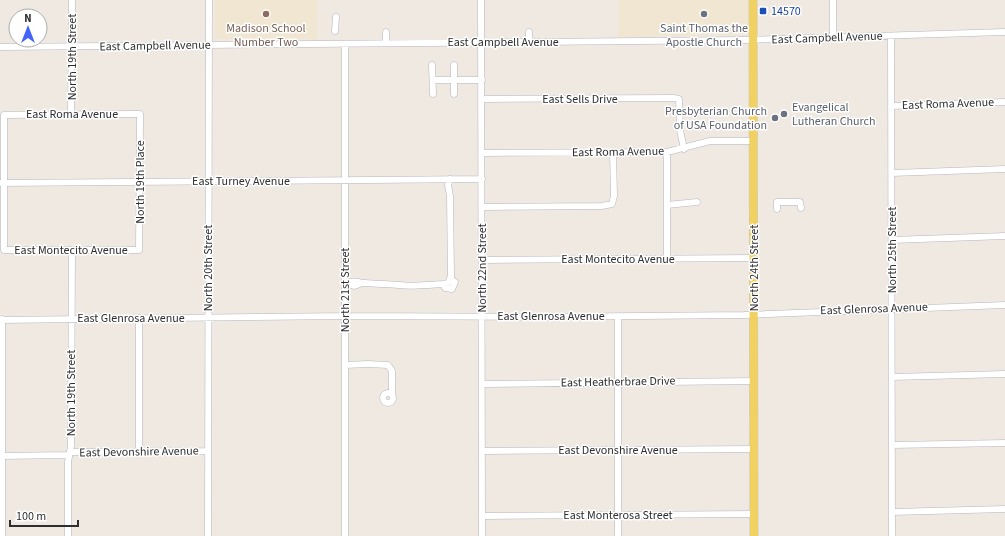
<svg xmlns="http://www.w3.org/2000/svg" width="1005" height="536" font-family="'Source Sans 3',sans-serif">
<rect width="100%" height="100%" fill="#efe9e1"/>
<path fill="#f0e6d1" d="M 215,0 L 317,0 L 317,39 L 217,39 L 215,36 Z
M 618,0 L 748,0 L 748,31 L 746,34 L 741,35 L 618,37 Z"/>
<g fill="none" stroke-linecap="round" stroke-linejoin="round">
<g stroke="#b4b7c1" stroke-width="7">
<path id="minor" d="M 481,0 L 482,536
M 833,0 L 833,38
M 335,31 L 336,17
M 386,32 L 386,43
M 529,32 L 529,42
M 891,36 L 892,536
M 0,47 L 743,40 L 1005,32
M 432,65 L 433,94
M 433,80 L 482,80
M 454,94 L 454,65
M 482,99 L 674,98 L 679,99 L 680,130 L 684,149
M 891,106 L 1005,102
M 71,114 L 72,0
M 134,114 L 140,114 L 140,121 L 139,250 L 4,250 L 4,115 Z
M 482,153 L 667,152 L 710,141 L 753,141
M 892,173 L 1005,169
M 0,183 L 482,179
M 667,205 L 697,202
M 482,207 L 602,206 L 612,204 L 614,196 L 613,152
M 777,209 L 777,202 L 800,202 L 801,208
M 892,240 L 1005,236
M 667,259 L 667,152
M 482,260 L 753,258
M 345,283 C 354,279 357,283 365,283 C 377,284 388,284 399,285 C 413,287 429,285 443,284 L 448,283 L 451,277 L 450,196 L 448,185 L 450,179
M 345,283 L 354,286 L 363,283
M 443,284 L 445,288 L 452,289 L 455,282 L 450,278
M 618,316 L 618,536
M 0,320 L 345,316 L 535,317 L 744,315 L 1005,305
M 345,365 L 368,364 L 388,365 L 392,371 L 392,395
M 892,377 L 1005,374
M 482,384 L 754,381
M383 398a5 5 0 1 1 10 0a5 5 0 1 1-10 0Z
M 892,445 L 1005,443
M 482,451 L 754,449
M 70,452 L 208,451
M 139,452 L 139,318
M 0,456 L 69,455
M 892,512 L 1005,509
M 482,516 L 754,514
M 2,536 L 2,319
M 68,536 L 68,462 L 71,446 L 72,251
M 208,536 L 209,0
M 345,536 L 345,44"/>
</g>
<g stroke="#c9c9c9" stroke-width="9">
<path id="major" d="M 753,0 L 754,536"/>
</g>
<use href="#minor" stroke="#fff" stroke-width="6"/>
<use href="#major" stroke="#f2d163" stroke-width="8"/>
</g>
<rect fill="#1a4fb4" stroke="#fff" stroke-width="1.5" x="759" y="7" width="8" height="8" rx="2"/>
<circle fill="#8d6e63" stroke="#fff" stroke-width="1.5" cx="266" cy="14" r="4"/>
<g fill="#6b7280" stroke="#fff" stroke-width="1.5">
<circle cx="704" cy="14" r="4"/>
<circle cx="784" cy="114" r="4"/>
<circle cx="775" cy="118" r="4"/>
</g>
<g text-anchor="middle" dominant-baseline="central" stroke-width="3" stroke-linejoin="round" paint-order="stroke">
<g font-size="12" fill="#164399" stroke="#fff" text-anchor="start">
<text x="771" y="11">14570</text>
</g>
<g font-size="12" fill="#785e54" stroke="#fff">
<text x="266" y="28">Madison School<tspan x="266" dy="14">Number Two</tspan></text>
</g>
<g font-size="12" fill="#5b616d" stroke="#fff">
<text x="704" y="28">Saint Thomas the<tspan x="704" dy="14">Apostle Church</tspan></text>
<text x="792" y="107" text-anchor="start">Evangelical<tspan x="792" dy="14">Lutheran Church</tspan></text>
<text x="767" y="111" text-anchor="end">Presbyterian Church<tspan x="767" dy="14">of USA Foundation</tspan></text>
</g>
<g font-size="12" fill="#2e2e2e" stroke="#fff">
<text transform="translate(827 38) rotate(-2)">East Campbell Avenue</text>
<text x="503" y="42">East Campbell Avenue</text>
<text transform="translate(155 46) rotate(-1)">East Campbell Avenue</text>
<text transform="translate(72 57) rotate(-90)">North 19th Street</text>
<text x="580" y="99">East Sells Drive</text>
<text transform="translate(948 104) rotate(-2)">East Roma Avenue</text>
<text x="72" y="114">East Roma Avenue</text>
<text transform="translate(618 152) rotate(-1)">East Roma Avenue</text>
<text x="241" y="181">East Turney Avenue</text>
<text transform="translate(140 182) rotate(-90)">North 19th Place</text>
<text x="71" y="250">East Montecito Avenue</text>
<text transform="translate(892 250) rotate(-90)">North 25th Street</text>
<text x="618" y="259">East Montecito Avenue</text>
<text transform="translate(208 268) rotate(-90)">North 20th Street</text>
<text transform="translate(482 268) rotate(-90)">North 22nd Street</text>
<text transform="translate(754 268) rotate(-90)">North 24th Street</text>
<text transform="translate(345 290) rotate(-90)">North 21st Street</text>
<text transform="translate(874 309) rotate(-2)">East Glenrosa Avenue</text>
<text x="551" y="316">East Glenrosa Avenue</text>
<text x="131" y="318">East Glenrosa Avenue</text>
<text transform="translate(618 382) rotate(-1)">East Heatherbrae Drive</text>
<text transform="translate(71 393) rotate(-90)">North 19th Street</text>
<text x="618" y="450">East Devonshire Avenue</text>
<text transform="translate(139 452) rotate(-1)">East Devonshire Avenue</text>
<text x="618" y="515">East Monterosa Street</text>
</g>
</g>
<g transform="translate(28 28)"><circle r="19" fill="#ffffff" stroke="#ababab"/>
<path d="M0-3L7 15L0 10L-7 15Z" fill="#4264fb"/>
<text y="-6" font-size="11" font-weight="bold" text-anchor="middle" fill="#2e2e2e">N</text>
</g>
<path d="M10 520v6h68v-6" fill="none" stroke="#2e2e2e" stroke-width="2"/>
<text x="16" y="520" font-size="12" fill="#2e2e2e" stroke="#ffffff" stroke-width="3" paint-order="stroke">100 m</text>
</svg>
